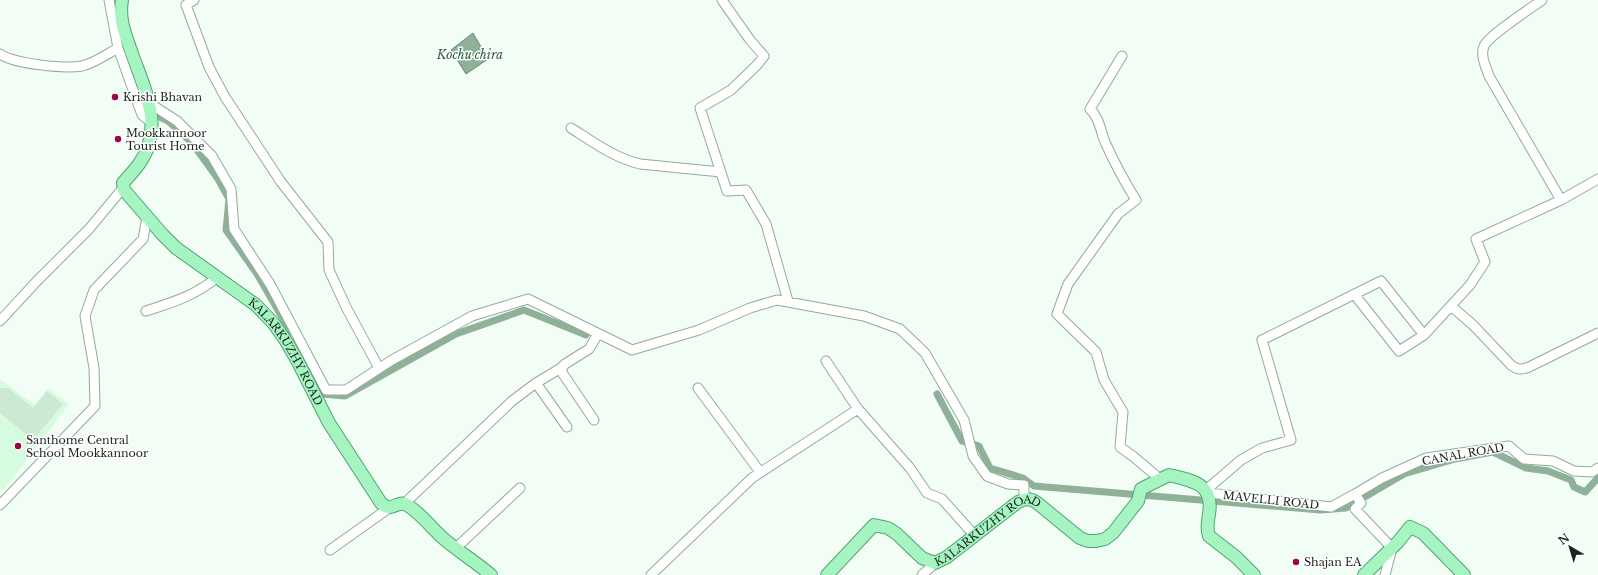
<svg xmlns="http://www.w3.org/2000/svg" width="1598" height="575" font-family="'Libre Baskerville',serif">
<rect width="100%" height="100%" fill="#f2fef5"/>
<path fill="#d6fce0" d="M 0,379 L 35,405 L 48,388 L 69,404 L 4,490 L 0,488 Z"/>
<path fill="#cde9d4" d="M 0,388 L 8,388 L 33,408 L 47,391 L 63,404 L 33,440 L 0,413 Z"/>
<path fill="#90b199" stroke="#6c8774" d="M 473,33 L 488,59 L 466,74 L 451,50 Z"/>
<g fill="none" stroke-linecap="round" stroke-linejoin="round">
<path stroke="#90b199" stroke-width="7" d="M 123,41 L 124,51 L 145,110
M 152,113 L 168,121 L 192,143 L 218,179 L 229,199 L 226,230 L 257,274 L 290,331
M 303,355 L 322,394 L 345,396 L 456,334 L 524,310 L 586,335
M 937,394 L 962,441 L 965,442
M 973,444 L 979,446 L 990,468 L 1023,478 L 1034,486 L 1320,510 L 1346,508 L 1404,474 L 1455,459 L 1493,452 L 1526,468 L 1548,471 L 1571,480 L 1574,487 L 1585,492 L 1598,478"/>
<g stroke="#90ad98" stroke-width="11">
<path id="minor" d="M 109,0 L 118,48 L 142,115 L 152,123
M 194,0 L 186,5 L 209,67 L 225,97 L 281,182 L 328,242 L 329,270 L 347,309 L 379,368
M 722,0 L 750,40 L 764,56 L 757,65 L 731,90 L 700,108 L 727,191 L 746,190 L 766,224 L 788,301
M 1542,0 C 1531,8 1488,36 1484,46 C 1480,56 1486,67 1489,76 L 1561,200
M 0,54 C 14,64 65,69 82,66 C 95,63 107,54 118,48
M 1122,56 L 1090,109 C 1100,119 1100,130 1105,142 C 1114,162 1124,181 1136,200 L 1118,214 L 1068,284 L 1057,314 L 1096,352 L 1104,380 L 1123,412 L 1120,447 L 1134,457 L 1161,480
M 149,103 L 177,121 L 212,156 L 231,189 L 234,229 L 270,284 L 326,390 L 346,390 L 392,360 L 472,316 L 528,299 L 632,350 L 699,330 L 750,308 L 777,300 L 864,316 L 900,329 L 925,353 L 964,420 L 973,456 L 987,476 L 1008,484 L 1024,485 L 1024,499
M 571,128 C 593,142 615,158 640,164 L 721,172
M 1354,294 L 1399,351 L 1424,335
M 1451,306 L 1473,325 L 1511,365 C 1518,370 1521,370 1529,367 L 1598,333
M 146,311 C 176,301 192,297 218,277
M 0,321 L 36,282 L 89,229 L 123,188
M 826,361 L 858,409 L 910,468 L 927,493 L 942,499 L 975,536
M 536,383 L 567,427
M 698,388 L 760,472
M 594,420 L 563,374 L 561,368 L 565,364 L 589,349 L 598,334
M 1206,490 L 1241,460 L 1262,448 L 1291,440 L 1262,340 L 1381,281 L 1424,335 L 1470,285 L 1485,262 L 1476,239 L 1561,200 L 1598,179
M 1209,493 L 1331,507 L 1355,494
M 404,504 L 512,401 L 536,383 L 561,368
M 0,505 L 95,406 L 94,368 L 85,316 L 94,290 L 143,239 L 147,217
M 456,548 L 520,488
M 330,550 L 389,508
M 651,575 L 752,478 L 858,409
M 922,575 L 935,563
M 1385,575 L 1392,548 L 1355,509 L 1361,503 L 1355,494 L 1382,478 L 1426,458 L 1509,446 L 1524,459 L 1553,461 L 1574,471 L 1592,472 L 1598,468"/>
</g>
<g stroke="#4ea66e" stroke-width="14">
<g id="major">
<path id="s1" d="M 122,0 C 119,18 124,31 130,48 C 143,86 166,127 139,164 C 134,171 128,177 123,183 L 124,190 L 162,234 L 176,248 L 256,305 L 274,324 L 286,341 L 298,362 L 329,423 L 381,503 C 392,514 397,499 407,505 C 422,514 431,528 444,539 C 459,552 476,562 491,575"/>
<path id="s2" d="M 827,575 L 874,525 L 888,528 L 897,534 L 922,558 L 935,563 L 947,557 L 1018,502 C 1025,499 1029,498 1036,502 L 1080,538 L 1088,541 L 1096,541 L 1105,539 L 1113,533 L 1138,501 L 1141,489 L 1169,475 C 1194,481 1214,484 1209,514 C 1208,522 1206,528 1209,536 L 1236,557 L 1254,575"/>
<path d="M 1364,575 L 1398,542 L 1410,527 L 1423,533 L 1464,575"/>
</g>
</g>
<use href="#minor" stroke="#fff" stroke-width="9"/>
<use href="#major" stroke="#a6f4c2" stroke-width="12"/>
</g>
<g fill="#9e044c" stroke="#fff" stroke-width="1.5">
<circle cx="115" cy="97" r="4"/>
<circle cx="118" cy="139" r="4"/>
<circle cx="18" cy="446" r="4"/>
<circle cx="1296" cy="562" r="4"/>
</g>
<g text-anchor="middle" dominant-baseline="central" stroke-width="3" stroke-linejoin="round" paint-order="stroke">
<g font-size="11" fill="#19241c" stroke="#fff" text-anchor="start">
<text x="123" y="97">Krishi Bhavan</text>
<text x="126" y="133">Mookkannoor<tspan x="126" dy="13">Tourist Home</tspan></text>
<text x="26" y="440">Santhome Central<tspan x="26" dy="13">School Mookkannoor</tspan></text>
<text x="1304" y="562">Shajan EA</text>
</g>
<g font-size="11" fill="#19241c" stroke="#fff">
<text stroke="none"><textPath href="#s1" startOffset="435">KALARKUZHY ROAD</textPath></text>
<text transform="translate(1463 454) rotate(-10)">CANAL ROAD</text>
<text transform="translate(1271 500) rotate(6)">MAVELLI ROAD</text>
<text stroke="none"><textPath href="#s2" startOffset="206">KALARKUZHY ROAD</textPath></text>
</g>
<g font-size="12" font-style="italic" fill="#2e6340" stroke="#fff">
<text x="470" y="54">Kochu chira</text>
</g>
</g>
<g transform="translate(1570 547) rotate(322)" stroke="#ffffff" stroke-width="3" paint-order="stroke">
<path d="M0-3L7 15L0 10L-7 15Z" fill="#19241c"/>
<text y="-6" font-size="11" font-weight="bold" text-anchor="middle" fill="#19241c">N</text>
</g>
</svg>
